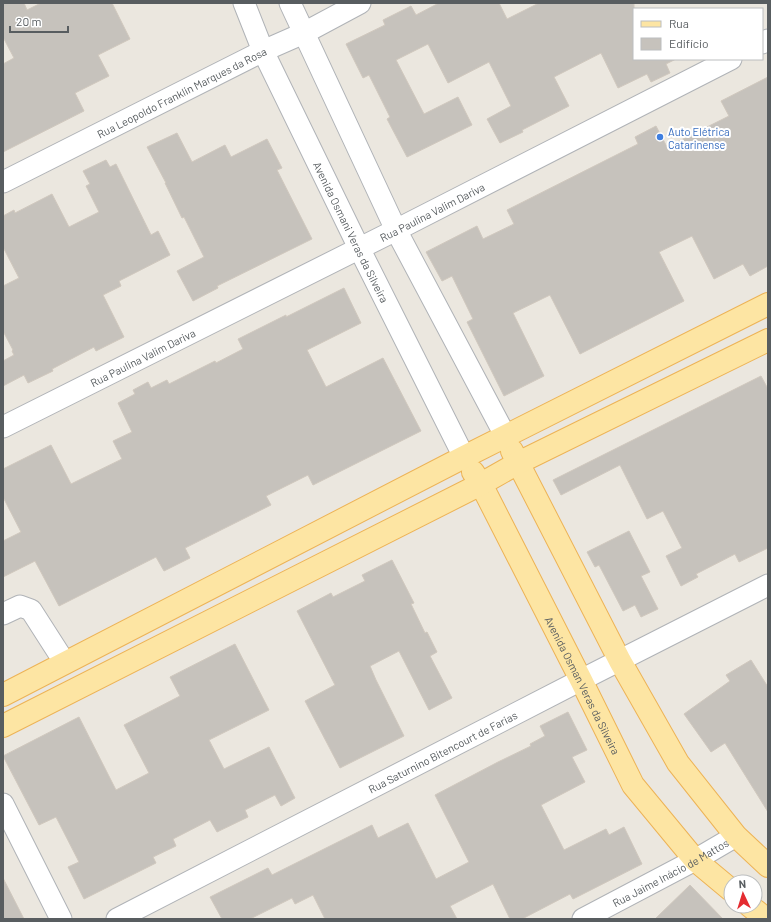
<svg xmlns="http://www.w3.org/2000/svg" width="771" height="922" font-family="Barlow,sans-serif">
<rect width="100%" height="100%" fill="#ebe7df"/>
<path fill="#c6c2bc" stroke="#d0c8be" d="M 3,3 L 24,3 L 27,10 L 41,3 L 112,3 L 130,39 L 98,55 L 109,76 L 75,93 L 84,111 L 3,152 L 3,64 L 14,58 L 3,37 Z
M 439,3 L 499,3 L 507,19 L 539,3 L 634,3 L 634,59 L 676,59 L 666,64 L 670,73 L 651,82 L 647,74 L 618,88 L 601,53 L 554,77 L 569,106 L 522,130 L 523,132 L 500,143 L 487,119 L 511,106 L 489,62 L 448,83 L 428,44 L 396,60 L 424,114 L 458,97 L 472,125 L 407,157 L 387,119 L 390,117 L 369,75 L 363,78 L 346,44 L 385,25 L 383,20 L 411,6 L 416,15 Z
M 768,77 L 768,266 L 750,276 L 743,264 L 714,279 L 692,236 L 659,252 L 684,301 L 580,354 L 550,295 L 513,313 L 544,376 L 504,396 L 467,322 L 473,319 L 452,276 L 442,281 L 426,252 L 477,226 L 483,239 L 514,224 L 507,210 L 638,144 L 635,137 L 656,126 L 667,147 L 729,116 L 721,101 Z
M 177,133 L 192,162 L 225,145 L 231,157 L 267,139 L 282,168 L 277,170 L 312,239 L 217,286 L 218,288 L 193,301 L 177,271 L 204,257 L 184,217 L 182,218 L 165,183 L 166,183 L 147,147 Z
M 106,160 L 110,167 L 116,164 L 151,235 L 158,231 L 170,255 L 119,281 L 121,286 L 103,295 L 124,337 L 96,351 L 94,347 L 52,369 L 53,371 L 28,383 L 24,375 L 3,386 L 3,361 L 14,355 L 12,351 L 13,350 L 3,331 L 3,286 L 19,278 L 3,247 L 3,216 L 14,210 L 15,213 L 52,194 L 69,227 L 99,212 L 86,186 L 90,184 L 83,171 Z
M 344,288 L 361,323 L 307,350 L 326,387 L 383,358 L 421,431 L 313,485 L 308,475 L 266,496 L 271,505 L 185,548 L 190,558 L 164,571 L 156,557 L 59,606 L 35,561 L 3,577 L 3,541 L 21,532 L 3,497 L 3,469 L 51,445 L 71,484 L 122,459 L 113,441 L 132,432 L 118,403 L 135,394 L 133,390 L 148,382 L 151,388 L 167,380 L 169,384 L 215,361 L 216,363 L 243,349 L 238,339 L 286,315 L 286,317 Z
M 761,376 L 768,389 L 768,548 L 739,562 L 735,554 L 696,574 L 698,577 L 681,586 L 666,556 L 682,548 L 663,511 L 647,519 L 620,465 L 561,495 L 553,480 Z
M 629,531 L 650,572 L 641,576 L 658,609 L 641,617 L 635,605 L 623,611 L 599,565 L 595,567 L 587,552 Z
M 392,560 L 414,603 L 411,604 L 425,633 L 427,632 L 437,652 L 430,656 L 452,698 L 429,710 L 399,651 L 370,666 L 376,680 L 404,736 L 340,768 L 305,701 L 335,685 L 297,611 L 331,593 L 333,597 L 365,581 L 362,575 Z
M 235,644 L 269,710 L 209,740 L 224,769 L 269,747 L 295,798 L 281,806 L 275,795 L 245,810 L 248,817 L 217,832 L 210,820 L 173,839 L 176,846 L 153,857 L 156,863 L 84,899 L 68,867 L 79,862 L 56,817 L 39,825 L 3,756 L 79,717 L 116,790 L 149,773 L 124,725 L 180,696 L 170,677 Z
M 751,660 L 768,687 L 768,812 L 725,743 L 711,752 L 684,714 L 730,681 L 726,675 Z
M 568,712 L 587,750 L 572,757 L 585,782 L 541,805 L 564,850 L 606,829 L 609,835 L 624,827 L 642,864 L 573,899 L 570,894 L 522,919 L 510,919 L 493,884 L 450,906 L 457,919 L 325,919 L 313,895 L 295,904 L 292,898 L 250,919 L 222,919 L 210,897 L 268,868 L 272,875 L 372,825 L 378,838 L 408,823 L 436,879 L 469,862 L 435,795 L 498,762 L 531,746 L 530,744 L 545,736 L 540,726 Z
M 3,878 L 24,919 L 3,919 Z
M 690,885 L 723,919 L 655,919 Z"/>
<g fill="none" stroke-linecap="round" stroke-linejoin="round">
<g stroke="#b0b3b7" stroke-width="23">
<g id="minor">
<path id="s1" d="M 244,3 L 263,51 L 359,248 L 464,457"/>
<path d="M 290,3 L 396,230 L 506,437"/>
<path d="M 762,43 L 768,40"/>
<path id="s2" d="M 3,182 L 263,51 L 304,33 L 360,3"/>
<path id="s3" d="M 3,427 L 396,230 L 731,59"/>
<path d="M 3,614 L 20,606 L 31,610 L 65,663"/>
<path d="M 3,804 L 61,919"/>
<path id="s4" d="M 117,919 L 581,680 L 768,585"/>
<path id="s5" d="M 583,919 L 695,860 L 736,836"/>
</g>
</g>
<g stroke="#edb356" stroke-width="24">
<g id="major">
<path d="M 512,451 L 620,661 L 678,763 L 736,836 L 768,866"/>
<path id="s6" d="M 473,472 L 481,484 L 581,680 L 633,785 L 695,860 L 731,890"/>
<path d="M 3,695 L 464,457 L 768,304"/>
<path d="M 3,726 L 481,484 L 518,463 L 768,340"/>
<path d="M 750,906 L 766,919"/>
</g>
</g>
<use href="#minor" stroke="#fff" stroke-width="21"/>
<use href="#major" stroke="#fde5a3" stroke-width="22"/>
</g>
<circle fill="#3f7fe0" stroke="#fff" stroke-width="1.5" cx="660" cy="137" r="4"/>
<g text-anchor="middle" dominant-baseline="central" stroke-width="4" stroke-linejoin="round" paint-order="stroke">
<g font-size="11" fill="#585d60" stroke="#fff">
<text stroke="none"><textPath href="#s2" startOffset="200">Rua Leopoldo Franklin Marques da Rosa</textPath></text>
<text stroke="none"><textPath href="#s3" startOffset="480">Rua Paulina Valim Dariva</textPath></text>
<text stroke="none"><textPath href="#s1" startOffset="253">Avenida Osmani Veras da Silveira</textPath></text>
<text stroke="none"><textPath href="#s3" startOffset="156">Rua Paulina Valim Dariva</textPath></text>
<text stroke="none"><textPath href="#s6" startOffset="240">Avenida Osman Veras da Silveira</textPath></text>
<text stroke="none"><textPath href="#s4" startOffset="366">Rua Saturnino Bitencourt de Farias</textPath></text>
<text stroke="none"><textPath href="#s5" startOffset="99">Rua Jaime Inácio de Mattos</textPath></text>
</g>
<g font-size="11" fill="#366cbe" stroke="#fff" text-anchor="start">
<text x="668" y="131">Auto Elétrica<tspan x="668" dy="13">Catarinense</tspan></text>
</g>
</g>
<rect width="771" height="922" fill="none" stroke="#585d60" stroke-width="8"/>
<rect x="633" y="8" width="130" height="52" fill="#ffffff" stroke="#bcbebf"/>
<rect x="641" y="21" width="20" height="6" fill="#fde5a3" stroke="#bcbebf"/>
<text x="669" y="28" font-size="12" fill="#585d60">Rua</text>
<rect x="641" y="38" width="20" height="12" fill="#c6c2bc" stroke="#bcbebf"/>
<text x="669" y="48" font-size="12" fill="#585d60">Edifício</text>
<g transform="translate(743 894) rotate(356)"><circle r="19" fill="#ffffff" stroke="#bcbebf"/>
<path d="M0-3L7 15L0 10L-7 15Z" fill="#e42c31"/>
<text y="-6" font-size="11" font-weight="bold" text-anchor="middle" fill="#585d60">N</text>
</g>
<path d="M10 26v6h58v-6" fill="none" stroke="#585d60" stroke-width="2"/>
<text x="16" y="26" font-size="12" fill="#585d60" stroke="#ffffff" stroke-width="3" paint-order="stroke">20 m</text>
</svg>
